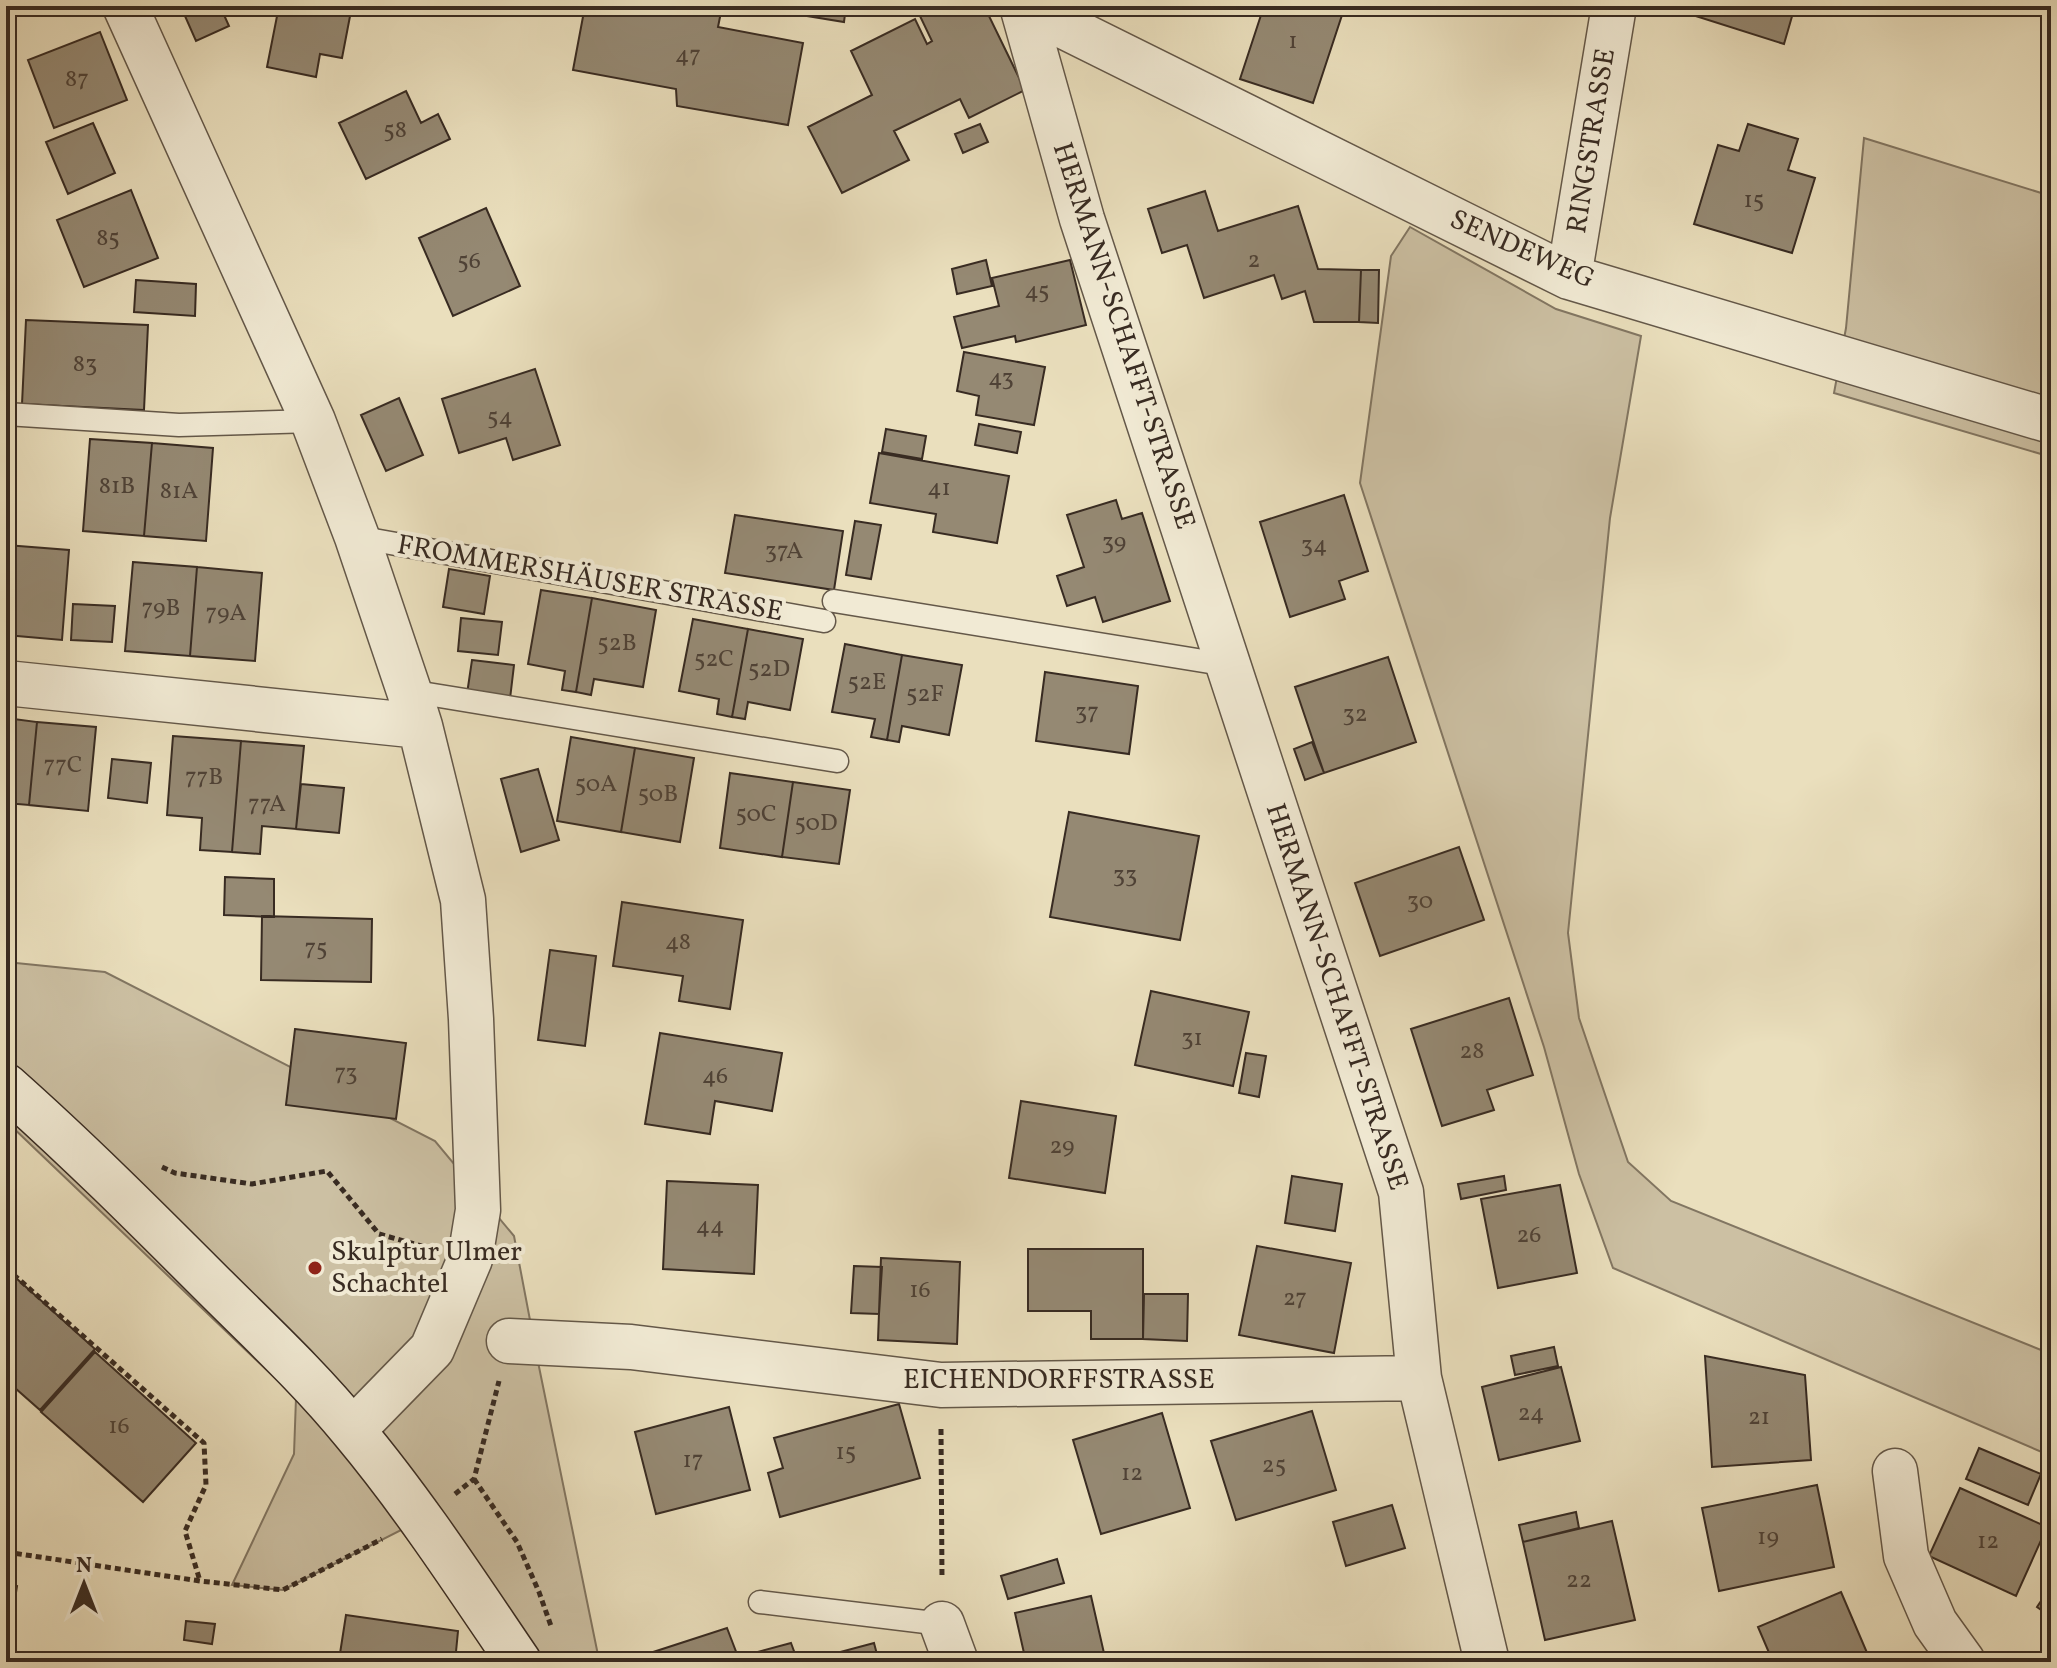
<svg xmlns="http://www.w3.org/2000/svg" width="2057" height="1668" font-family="Vollkorn,serif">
<rect width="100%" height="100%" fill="#eadfbd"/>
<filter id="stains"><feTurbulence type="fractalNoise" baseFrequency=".0025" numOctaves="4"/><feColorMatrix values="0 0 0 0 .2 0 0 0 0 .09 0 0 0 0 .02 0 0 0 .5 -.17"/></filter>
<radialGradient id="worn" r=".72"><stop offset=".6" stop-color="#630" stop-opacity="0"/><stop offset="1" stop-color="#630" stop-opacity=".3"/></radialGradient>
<path fill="#ccc0a3" stroke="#827662" stroke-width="2" d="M 1864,138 L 2051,196 L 2051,457 L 1834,393 L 1846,328 Z
M 1410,227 L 1556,309 L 1641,336 L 1610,518 L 1568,933 L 1579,1018 L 1628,1162 L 1671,1201 L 2051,1354 L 2051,1456 L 1613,1268 L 1579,1174 L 1544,1047 L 1360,483 L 1391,256 Z
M 6,962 L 105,972 L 435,1141 L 514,1236 L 538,1362 L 598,1655 L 592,1662 L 499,1662 L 401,1530 L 283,1590 L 232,1585 L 294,1454 L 296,1398 L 6,1121 Z"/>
<path fill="#958973" stroke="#382b22" stroke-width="2" d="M 220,6 L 229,26 L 196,41 L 181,7 Z
M 279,6 L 324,6 L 351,11 L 342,58 L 320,54 L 316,77 L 267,67 Z
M 585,6 L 689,6 L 721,12 L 718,27 L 803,43 L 788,125 L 677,106 L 676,89 L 573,70 Z
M 783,6 L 846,6 L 844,22 L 782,12 Z
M 935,6 L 965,6 L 989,16 L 1025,90 L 969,118 L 960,99 L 894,131 L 909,160 L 842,193 L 808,127 L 872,95 L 851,51 L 915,19 L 927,44 L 932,41 L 919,14 Z
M 1264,6 L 1345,6 L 1313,103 L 1240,79 Z
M 1681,6 L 1795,6 L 1784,44 L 1680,11 Z
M 100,32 L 127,100 L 54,128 L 28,60 Z
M 406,91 L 421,123 L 438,114 L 450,139 L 366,179 L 339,123 Z
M 93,123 L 115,173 L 68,194 L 46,142 Z
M 980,124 L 988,142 L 963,153 L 955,134 Z
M 1748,124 L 1798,139 L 1788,170 L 1815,178 L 1792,253 L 1694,224 L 1718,145 L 1739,151 Z
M 131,190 L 158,258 L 84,287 L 57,220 Z
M 1205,191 L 1218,231 L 1298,206 L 1318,269 L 1361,270 L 1359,322 L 1314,322 L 1305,291 L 1282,299 L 1274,275 L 1204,298 L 1187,245 L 1162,253 L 1148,209 Z
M 486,208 L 520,286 L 453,316 L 419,238 Z
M 986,260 L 992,286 L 957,294 L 952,269 Z
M 1070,260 L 1086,325 L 1016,342 L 1015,336 L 962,348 L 954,317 L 999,306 L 992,278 Z
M 1361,270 L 1379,270 L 1378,323 L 1359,322 Z
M 136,280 L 196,284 L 195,316 L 134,312 Z
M 26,320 L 148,325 L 144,410 L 22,404 Z
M 964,352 L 1045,367 L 1034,425 L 976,415 L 979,396 L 957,391 Z
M 535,369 L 560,445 L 513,460 L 506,438 L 459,453 L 442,399 Z
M 399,398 L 423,455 L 386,471 L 361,415 Z
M 979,424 L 1021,432 L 1017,453 L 975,445 Z
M 886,429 L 926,436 L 922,459 L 882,452 Z
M 90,439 L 152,443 L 144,536 L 83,531 Z
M 152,443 L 213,448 L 206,541 L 144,536 Z
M 879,453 L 1009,476 L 997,543 L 933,532 L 936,514 L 870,503 Z
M 1344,495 L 1368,571 L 1339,581 L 1345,599 L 1290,617 L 1260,522 Z
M 1116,500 L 1122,519 L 1142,513 L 1170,601 L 1103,622 L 1095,597 L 1067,606 L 1057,576 L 1084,567 L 1067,515 Z
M 735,515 L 843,531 L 834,590 L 725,573 Z
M 855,521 L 881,525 L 871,579 L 846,575 Z
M 6,545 L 69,550 L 62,640 L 6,635 Z
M 133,562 L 197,567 L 190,656 L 125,651 Z
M 197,567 L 262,573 L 255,661 L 190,656 Z
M 449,569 L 490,576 L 484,614 L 443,607 Z
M 541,590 L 592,598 L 576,692 L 562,690 L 565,671 L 528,664 Z
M 592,598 L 656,610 L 643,687 L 594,679 L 591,695 L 576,692 Z
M 73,604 L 115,606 L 112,642 L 71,640 Z
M 461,618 L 502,622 L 498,655 L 458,651 Z
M 693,619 L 748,629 L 732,717 L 717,714 L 719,699 L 679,691 Z
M 748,629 L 803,639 L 790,710 L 748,702 L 745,719 L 732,717 Z
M 845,644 L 902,655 L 887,740 L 871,737 L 875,719 L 832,712 Z
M 902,655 L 962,665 L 949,735 L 902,726 L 899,742 L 887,740 Z
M 1388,657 L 1416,742 L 1324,773 L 1295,687 Z
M 472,660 L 514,665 L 510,699 L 467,694 Z
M 1045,672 L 1138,686 L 1129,754 L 1036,741 Z
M 6,718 L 37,722 L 29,805 L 6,803 Z
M 37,722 L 96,727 L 88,811 L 29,805 Z
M 173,736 L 241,741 L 232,852 L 200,850 L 202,818 L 167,815 Z
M 571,737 L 635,748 L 621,832 L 557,821 Z
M 241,741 L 304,746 L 296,829 L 262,826 L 260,854 L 232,852 Z
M 1312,742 L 1324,773 L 1305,780 L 1294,749 Z
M 635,748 L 694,758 L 680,842 L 621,832 Z
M 112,759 L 151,763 L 147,803 L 108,798 Z
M 538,769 L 559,840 L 521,852 L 501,779 Z
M 730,773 L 793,782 L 782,857 L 720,848 Z
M 793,782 L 850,790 L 839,864 L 782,857 Z
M 301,784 L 344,788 L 339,833 L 296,829 Z
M 1069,812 L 1199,836 L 1180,940 L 1050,917 Z
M 1459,847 L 1484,920 L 1380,956 L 1355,883 Z
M 225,877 L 274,879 L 274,917 L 224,915 Z
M 622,902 L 743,920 L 730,1009 L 679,1001 L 683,976 L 613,966 Z
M 262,916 L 372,919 L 371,982 L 261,980 Z
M 550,950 L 596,956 L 585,1046 L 538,1040 Z
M 1151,991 L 1249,1012 L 1233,1086 L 1135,1065 Z
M 1509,998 L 1533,1075 L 1487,1090 L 1494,1110 L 1442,1126 L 1411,1029 Z
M 295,1029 L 406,1043 L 396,1119 L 286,1105 Z
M 660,1033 L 782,1053 L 772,1111 L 715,1101 L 710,1134 L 645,1124 Z
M 1246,1053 L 1266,1056 L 1259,1097 L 1239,1093 Z
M 1021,1101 L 1116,1116 L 1105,1193 L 1009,1178 Z
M 1292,1176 L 1342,1184 L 1335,1231 L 1285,1223 Z
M 1504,1176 L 1506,1190 L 1461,1199 L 1458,1184 Z
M 667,1181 L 758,1185 L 754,1274 L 663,1269 Z
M 1560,1185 L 1577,1273 L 1498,1288 L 1481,1199 Z
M 1257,1246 L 1351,1263 L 1334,1353 L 1239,1335 Z
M 1028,1249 L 1143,1249 L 1143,1339 L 1091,1339 L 1091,1311 L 1028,1311 Z
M 881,1258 L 960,1262 L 957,1344 L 878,1340 Z
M 854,1266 L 882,1267 L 879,1314 L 851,1313 Z
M 6,1269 L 95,1349 L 40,1410 L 6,1380 Z
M 1144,1294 L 1188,1294 L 1187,1341 L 1143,1339 Z
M 1554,1347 L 1558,1366 L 1515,1375 L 1511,1356 Z
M 95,1352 L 196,1443 L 143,1502 L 41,1412 Z
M 1705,1356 L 1805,1375 L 1811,1460 L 1712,1467 Z
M 1561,1367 L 1580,1441 L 1499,1460 L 1482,1387 Z
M 899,1404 L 920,1478 L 780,1517 L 768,1473 L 783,1468 L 774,1438 Z
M 729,1407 L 750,1490 L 656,1514 L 635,1432 Z
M 1312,1411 L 1336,1490 L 1236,1520 L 1211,1441 Z
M 1162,1413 L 1190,1508 L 1101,1534 L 1073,1440 Z
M 1979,1448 L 2041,1474 L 2028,1505 L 1966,1479 Z
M 1817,1485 L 1834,1567 L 1719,1591 L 1702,1508 Z
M 1960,1488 L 2047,1527 L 2016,1596 L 1929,1556 Z
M 1392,1505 L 1405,1548 L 1346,1566 L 1333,1522 Z
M 1576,1512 L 1579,1528 L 1523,1542 L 1519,1525 Z
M 1612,1521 L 1635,1620 L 1545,1640 L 1523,1542 Z
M 1057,1559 L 1064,1583 L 1008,1599 L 1001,1576 Z
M 6,1584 L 17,1586 L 13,1612 L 6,1611 Z
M 2051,1586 L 2051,1617 L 2037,1607 Z
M 1841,1592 L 1871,1662 L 1773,1662 L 1758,1627 Z
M 1091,1596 L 1106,1662 L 1026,1662 L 1015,1613 Z
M 346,1615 L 458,1631 L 455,1662 L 355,1662 L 339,1660 Z
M 186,1621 L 215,1624 L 212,1644 L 184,1640 Z
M 727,1628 L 740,1662 L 646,1662 L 644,1655 Z
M 791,1643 L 798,1662 L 740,1662 L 739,1657 Z
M 874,1643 L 879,1662 L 803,1662 Z"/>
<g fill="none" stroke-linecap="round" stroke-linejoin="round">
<g stroke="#645849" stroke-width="25">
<path id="lane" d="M 6,414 L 179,425 L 313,421
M 357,537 L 824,621
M 834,601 L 1228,665
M 409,691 L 837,761
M 760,1602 L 942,1624"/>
</g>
<g stroke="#645849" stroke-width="47">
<path id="street" d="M 125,6 L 313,421 L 357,537 L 409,691 L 420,726 L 463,900 L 471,1019 L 478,1210 L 470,1259 L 432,1349 L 353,1430
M 1022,6 L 1082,219 L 1401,1192 L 1419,1378 L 1487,1662
M 1023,6 L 1569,277 L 2051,421
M 1569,277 L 1614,6
M 6,683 L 420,726
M 509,1341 L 631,1347 L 941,1385 L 1419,1378
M 1895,1471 L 1906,1556 L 1935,1623 L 1963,1662
M 942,1624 L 956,1662"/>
</g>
<g stroke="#382b22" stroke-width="47">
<path id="secondary" d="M 6,1086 C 77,1149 144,1216 211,1283 C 259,1331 310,1378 353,1431 C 414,1504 466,1584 519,1662"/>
</g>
<path stroke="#382b22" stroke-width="5" stroke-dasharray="6 4" stroke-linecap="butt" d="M 162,1167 L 175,1173 L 252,1184 L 327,1171 L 379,1234 L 429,1248
M 6,1268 L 204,1443 L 206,1485 L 185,1531 L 200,1581
M 941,1429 L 942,1579
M 474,1479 L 517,1542 L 539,1592 L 551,1626
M 455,1494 L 474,1479 L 499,1381
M 6,1552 L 200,1581 L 283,1590 L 382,1539"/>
<use href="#lane" stroke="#f1ead4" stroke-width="22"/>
<use href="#street" stroke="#f1ead4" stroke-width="44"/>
<use href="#secondary" stroke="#f1ead4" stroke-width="44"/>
</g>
<circle fill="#8f2418" stroke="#f1ead4" stroke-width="3" cx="315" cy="1268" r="8"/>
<g text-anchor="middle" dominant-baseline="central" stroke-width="8" stroke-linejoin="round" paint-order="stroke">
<g font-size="24" fill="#4f4236">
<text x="1293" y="42">1</text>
<text x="688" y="56">47</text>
<text x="77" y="80">87</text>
<text x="395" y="131">58</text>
<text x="1754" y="201">15</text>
<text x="108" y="239">85</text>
<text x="1254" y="261">2</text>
<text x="469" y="262">56</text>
<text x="1037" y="292">45</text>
<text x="85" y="365">83</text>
<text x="1001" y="379">43</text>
<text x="500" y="418">54</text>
<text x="117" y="487">81B</text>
<text x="939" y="489">41</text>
<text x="179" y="492">81A</text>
<text x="1114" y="543">39</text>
<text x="1314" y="546">34</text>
<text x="784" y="552">37A</text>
<text x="161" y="609">79B</text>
<text x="226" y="614">79A</text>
<text x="617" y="644">52B</text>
<text x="714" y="660">52C</text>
<text x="769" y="670">52D</text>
<text x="867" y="683">52E</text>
<text x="925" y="695">52F</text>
<text x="1087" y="713">37</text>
<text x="1355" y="715">32</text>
<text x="63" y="766">77C</text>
<text x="204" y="778">77B</text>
<text x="596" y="785">50A</text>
<text x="658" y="795">50B</text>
<text x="267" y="805">77A</text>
<text x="756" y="815">50C</text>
<text x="816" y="824">50D</text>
<text x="1125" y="876">33</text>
<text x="1420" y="902">30</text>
<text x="678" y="943">48</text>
<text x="316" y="949">75</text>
<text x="1192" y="1039">31</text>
<text x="1472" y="1052">28</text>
<text x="346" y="1074">73</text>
<text x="715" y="1077">46</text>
<text x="1062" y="1147">29</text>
<text x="710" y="1227">44</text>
<text x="1529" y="1236">26</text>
<text x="920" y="1291">16</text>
<text x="1295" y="1299">27</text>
<text x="1531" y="1414">24</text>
<text x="1759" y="1418">21</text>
<text x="119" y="1427">16</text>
<text x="846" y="1453">15</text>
<text x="693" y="1461">17</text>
<text x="1274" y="1466">25</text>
<text x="1132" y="1474">12</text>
<text x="1768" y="1538">19</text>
<text x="1988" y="1542">12</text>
<text x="1579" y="1581">22</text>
</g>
<g font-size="28" fill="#382b22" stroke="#f1ead4">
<text transform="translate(1592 141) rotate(-81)">RINGSTRASSE</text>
<text transform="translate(1522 250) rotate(24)">SENDEWEG</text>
<text transform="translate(1123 336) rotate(72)">HERMANN-SCHAFFT-STRASSE</text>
<text transform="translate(590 579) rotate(10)">FROMMERSHÄUSER STRASSE</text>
<text transform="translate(1336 997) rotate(72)">HERMANN-SCHAFFT-STRASSE</text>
<text x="1059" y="1380">EICHENDORFFSTRASSE</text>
</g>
<g font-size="28" fill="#382b22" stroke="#f1ead4" text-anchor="start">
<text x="331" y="1252">Skulptur Ulmer<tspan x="331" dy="32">Schachtel</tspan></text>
</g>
</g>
<rect width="2057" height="1668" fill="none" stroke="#eadfbd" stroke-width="32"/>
<rect x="8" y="8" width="2041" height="1652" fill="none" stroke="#382b22" stroke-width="4"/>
<rect x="16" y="16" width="2025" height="1636" fill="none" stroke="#382b22" stroke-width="2"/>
<g transform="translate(84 1584)" stroke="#f1ead4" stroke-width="6" paint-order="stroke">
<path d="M0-6L14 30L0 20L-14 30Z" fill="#382b22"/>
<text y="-12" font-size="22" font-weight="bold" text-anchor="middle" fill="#382b22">N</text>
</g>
<rect width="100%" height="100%" filter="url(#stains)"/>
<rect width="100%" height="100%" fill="url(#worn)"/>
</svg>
